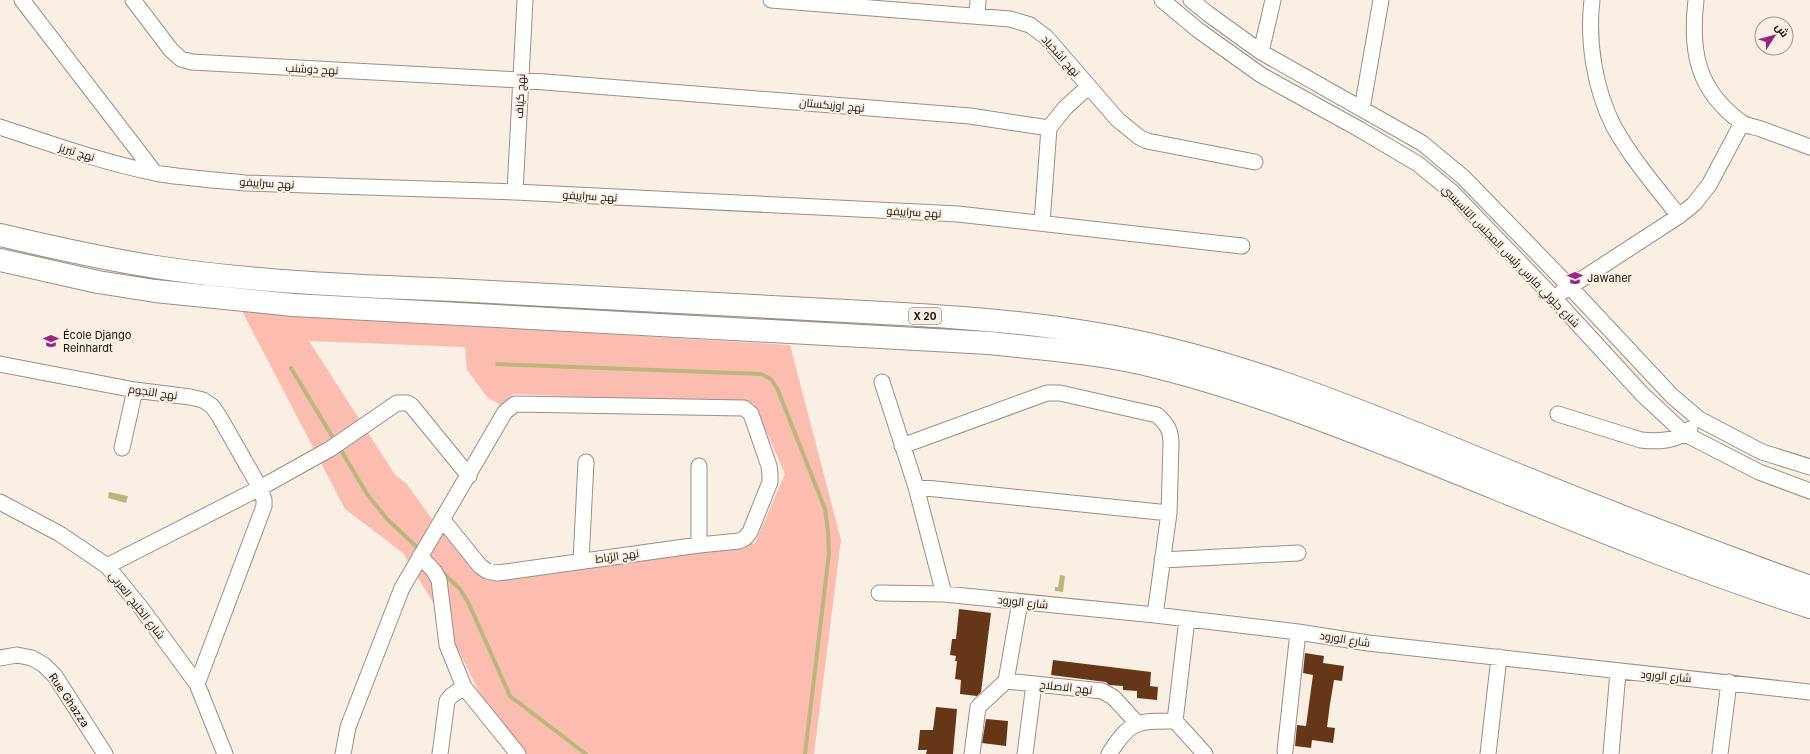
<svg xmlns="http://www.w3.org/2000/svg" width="1810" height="754" font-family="Inter,Cairo,sans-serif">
<rect width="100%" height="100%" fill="#faefe3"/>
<path fill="#fabdb0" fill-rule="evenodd" d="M 242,311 L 293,315 L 790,345 L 841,540 L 814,754 L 525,754 L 479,692 L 443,619 L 403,553 L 345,509 ZM 309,341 L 465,347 L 467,370 L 488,398 L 501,405 L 513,394 L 754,404 L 785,474 L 755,543 L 486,579 L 435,523 L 406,483 L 396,476 Z"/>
<path fill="#bbb77b" d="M 109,492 L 128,496 L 126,503 L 108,498 Z
M 1060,575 L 1065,576 L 1063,592 L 1055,591 L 1055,587 L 1058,587 Z"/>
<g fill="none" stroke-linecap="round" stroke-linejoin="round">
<path stroke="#bbb77b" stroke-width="4" d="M 497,364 L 761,374 L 771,379 L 777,388 L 825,509 L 828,531 L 829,553 L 805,754
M 291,368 L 335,441
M 339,447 L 367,494 L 387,519 L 421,551
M 440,570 L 460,589 L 469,604 L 510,696 L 586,754"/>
</g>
<path fill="#663619" d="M 959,609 L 991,613 L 981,692 L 977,696 L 960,694 L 961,680 L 955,679 L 957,661 L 955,661 L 956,656 L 950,655 L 952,639 L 956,639 Z
M 1305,653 L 1324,656 L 1323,663 L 1344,666 L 1342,681 L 1334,680 L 1330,704 L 1327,727 L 1335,728 L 1333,743 L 1312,740 L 1311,748 L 1295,746 L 1297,725 L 1306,726 L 1313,675 L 1303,673 Z
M 1053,660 L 1151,672 L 1150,686 L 1158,687 L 1157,700 L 1137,698 L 1137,691 L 1123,690 L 1123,686 L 1109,685 L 1106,682 L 1051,675 Z
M 936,707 L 957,709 L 953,754 L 926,754 L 927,750 L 918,750 L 920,730 L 933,730 Z
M 986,719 L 1008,721 L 1006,746 L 982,743 Z"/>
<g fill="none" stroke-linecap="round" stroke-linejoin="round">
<g stroke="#998f84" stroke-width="17">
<path id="minor" d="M 22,0 L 155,173
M 133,0 L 171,50 L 181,59 L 192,62 L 520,80 L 970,116 L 1049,128
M 771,0 L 1010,19 L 1030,25 L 1046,37 L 1118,120 L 1139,137 L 1147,141 L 1255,162
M 1162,0 L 1198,30 L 1261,75 L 1359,129 L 1418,164 L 1451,191 L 1554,298 L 1642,394 L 1685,434 L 1759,472 L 1810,491
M 1191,0 L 1207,13 L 1261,52 L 1422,143 L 1463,177 L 1570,287 L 1672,396 L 1699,419 L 1762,452 L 1810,467
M 1592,0 C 1587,42 1595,90 1614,127 C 1632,159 1656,187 1679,216
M 1696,0 C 1690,51 1697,90 1741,122 C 1746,126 1755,127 1761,129 C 1777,135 1794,141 1810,147
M 977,16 L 978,0
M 1261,52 L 1273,0
M 1362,109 L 1381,0
M 0,127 C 51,144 102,162 155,173 C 184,178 215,180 245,183 L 515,192 L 958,214 L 1242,246
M 1049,128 L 1065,108 L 1088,87
M 515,192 L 525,0
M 1042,223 L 1049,128
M 1562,292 L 1679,216 L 1694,204 L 1709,185 L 1742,123
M 0,364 L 135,390 L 190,397 L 203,400 L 212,406 L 219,416 L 260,488 L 264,500 L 264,506 L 197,684
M 882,382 L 916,487 L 944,594
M 1558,414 L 1641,440 C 1657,442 1679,441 1690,429
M 902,446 L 1047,393 L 1060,393 L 1157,415 C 1167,424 1171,430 1171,444 L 1169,513 L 1155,615
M 122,448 L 135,390
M 916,487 L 1169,513
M 0,502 L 60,534 L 107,566 L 142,609 L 197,684 L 225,754
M 699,545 L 699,466
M 420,556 L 434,571 L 439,580 L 447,645 L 464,687 L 518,754
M 1162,560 L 1298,553
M 581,561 L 586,462
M 107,566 L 260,488 L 330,449 L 397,403 L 407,403 L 411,405 L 469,476
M 879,593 L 944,594 L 1155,615 L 1298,632 L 1368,643 L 1810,692
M 1187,619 L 1175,721 L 1205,754
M 0,658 L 17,655 L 32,658 L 44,665 L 55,676 L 105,754
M 1006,681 L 1102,691 L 1113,697 L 1137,723
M 1006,681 L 1020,602
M 1285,751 L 1298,632
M 343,754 L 348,727 L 402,588 L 505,412 L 515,404 L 744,408 L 751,414 L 769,466 L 770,474 L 770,482 L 750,532 L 745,538 L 739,541 L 699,545 L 498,573 L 487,571 L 480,566 L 442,519
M 440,754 L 447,701 L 451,696 L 464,687
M 972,754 L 978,707 L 1006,681
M 1025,754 L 1034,684
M 1109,754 C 1130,720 1138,721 1175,721
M 1488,754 L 1499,657
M 1611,754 L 1618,672
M 1720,754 L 1729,682"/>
</g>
<g stroke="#998f84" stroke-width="24">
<path id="trunk" d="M 0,235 C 51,247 103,259 156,267 C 260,283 367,286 473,291 C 585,297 697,303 809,309 C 899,314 990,317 1079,331 C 1230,353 1373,416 1513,473 C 1611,513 1710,551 1810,587
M 0,260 L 98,282 L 155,291 L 293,305 L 989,343 C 1045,349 1102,353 1157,367 C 1242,388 1326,421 1408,453 C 1541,506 1673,563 1810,607"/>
</g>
<use href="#minor" stroke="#fff" stroke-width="15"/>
<use href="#trunk" stroke="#fff" stroke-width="22"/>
</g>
<defs>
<g id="school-bare" transform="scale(1.2)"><path d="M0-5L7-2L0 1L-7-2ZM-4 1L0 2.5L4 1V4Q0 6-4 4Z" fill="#992683" stroke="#faefe3" stroke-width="2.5" paint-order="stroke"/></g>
</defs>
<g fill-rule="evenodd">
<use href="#school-bare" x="1575" y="278"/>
<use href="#school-bare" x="51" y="341"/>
</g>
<g text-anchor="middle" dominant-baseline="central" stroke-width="4" stroke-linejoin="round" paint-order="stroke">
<rect fill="#faefe3" stroke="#5a544f" stroke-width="1" x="909" y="308" width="32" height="16" rx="3"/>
<g font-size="10" font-weight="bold" fill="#16120f">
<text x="925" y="316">X 20</text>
</g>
<g font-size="11" fill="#16120f" stroke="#faefe3">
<text transform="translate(1061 56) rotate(48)">نهج اشخباد</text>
<text transform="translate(312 69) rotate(3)">نهج دوشنب</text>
<text transform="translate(520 96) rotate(-87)">نهج كياف</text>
<text transform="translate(832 105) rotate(5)">نهج اوزبكستان</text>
<text transform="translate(77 152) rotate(17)">نهج تبريز</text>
<text transform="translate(267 183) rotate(3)">نهج سراييفو</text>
<text transform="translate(590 196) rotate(3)">نهج سراييفو</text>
<text transform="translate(914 212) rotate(3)">نهج سراييفو</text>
<text transform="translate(1511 256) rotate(46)">شارع جلولي فارس رئيس المجلس التاسيسي</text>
<text transform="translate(153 392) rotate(8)">نهج النجوم</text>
<text transform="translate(617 556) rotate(-8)">نهج الرّباط</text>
<text transform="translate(1023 602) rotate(6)">شارع الورود</text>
<text transform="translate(137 605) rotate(52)">شارع الخليج العربي</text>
<text transform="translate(1345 639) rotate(9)">شارع الورود</text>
<text transform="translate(1666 676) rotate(5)">شارع الورود</text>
<text transform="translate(1066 687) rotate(6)">نهج الاصلاح</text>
<text transform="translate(69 700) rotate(56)">Rue Ghazza</text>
</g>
<g font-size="11" fill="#16120f" stroke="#faefe3" text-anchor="start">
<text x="1587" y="278">Jawaher</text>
<text x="63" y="335">École Django<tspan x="63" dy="13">Reinhardt</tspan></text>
</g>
</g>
<g transform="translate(1774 36) rotate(54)"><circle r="19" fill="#faefe3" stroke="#9f978e"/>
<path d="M0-3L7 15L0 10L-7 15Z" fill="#992683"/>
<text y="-6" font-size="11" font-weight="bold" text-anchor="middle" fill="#16120f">ش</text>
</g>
</svg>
